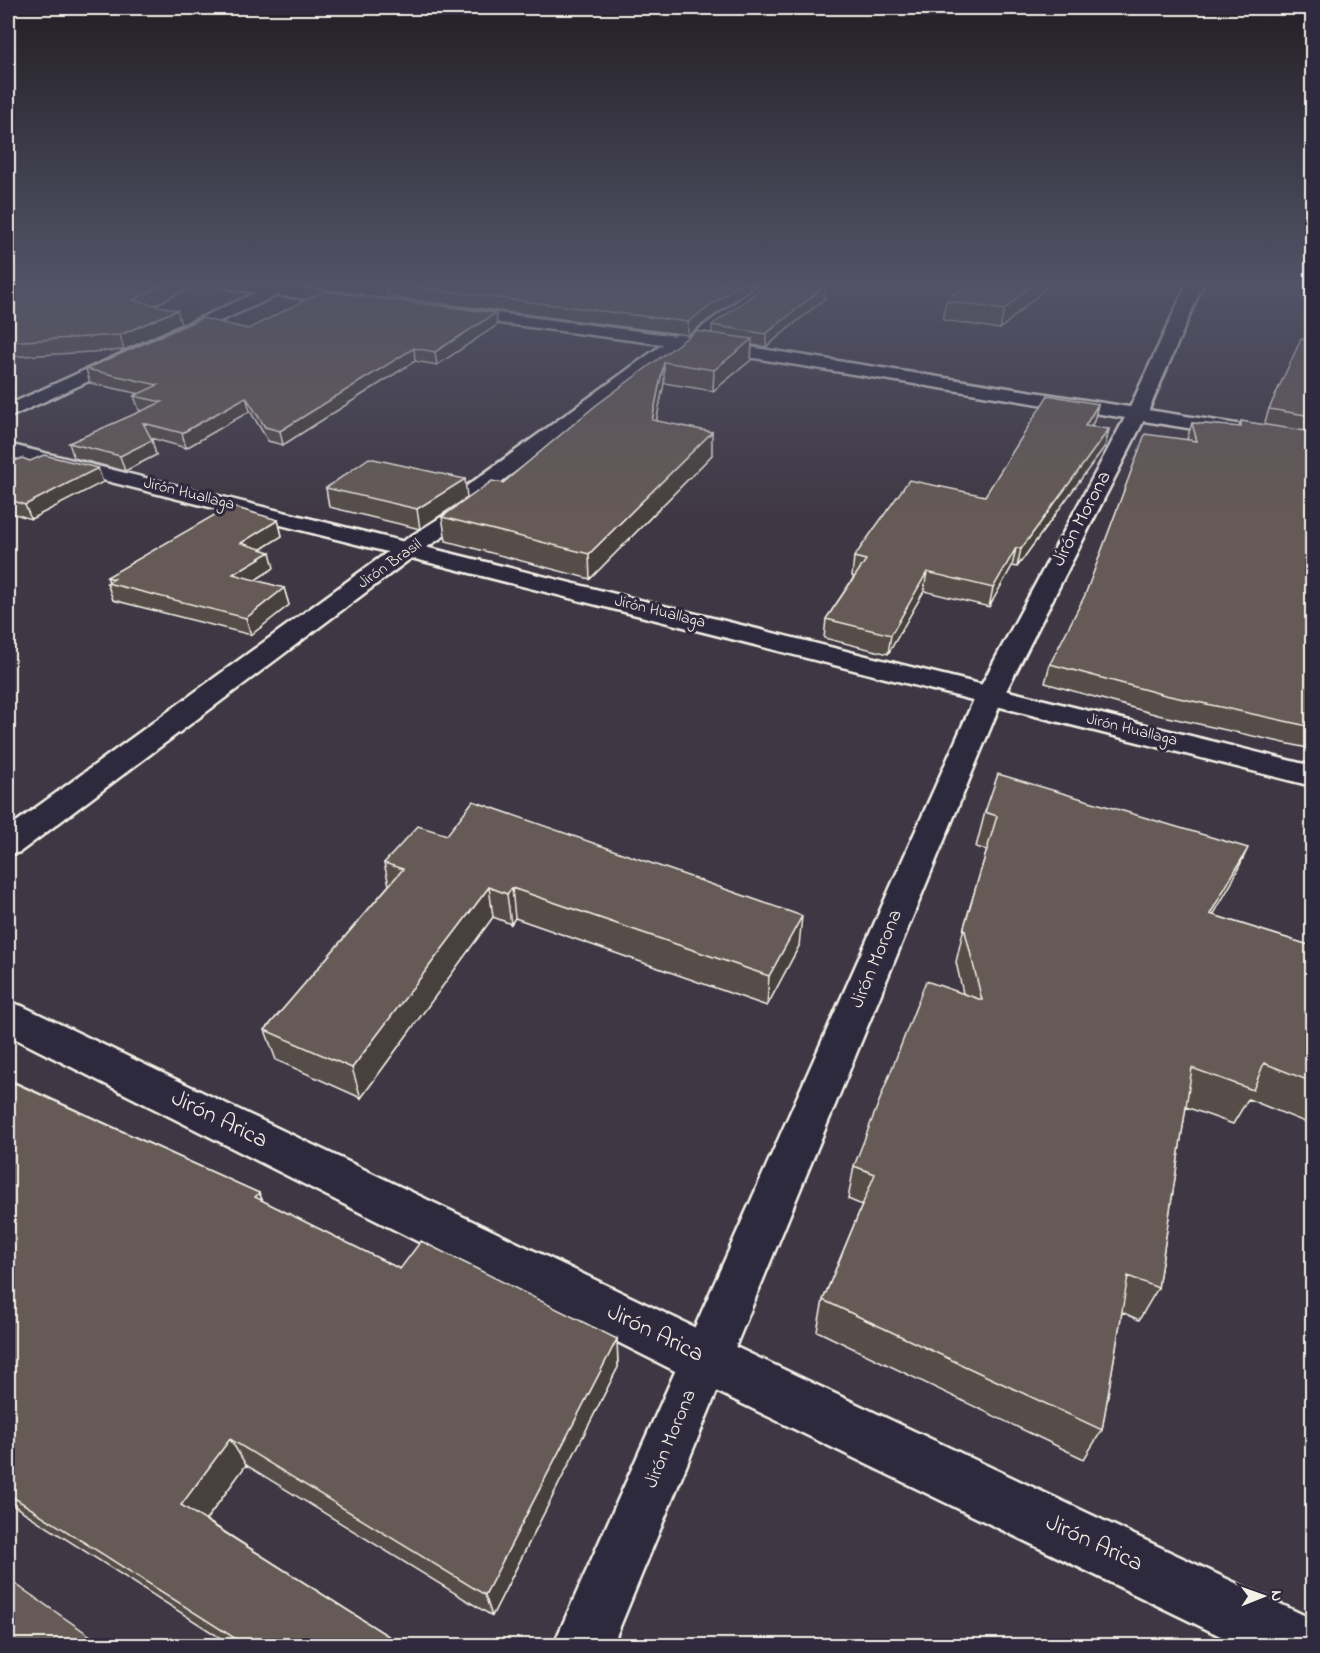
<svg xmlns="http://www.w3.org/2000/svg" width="1320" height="1653" font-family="'Indie Flower',sans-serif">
<rect width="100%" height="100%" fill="#3f3844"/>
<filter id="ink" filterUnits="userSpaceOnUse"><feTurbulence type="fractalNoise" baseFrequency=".0167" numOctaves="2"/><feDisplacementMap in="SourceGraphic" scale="12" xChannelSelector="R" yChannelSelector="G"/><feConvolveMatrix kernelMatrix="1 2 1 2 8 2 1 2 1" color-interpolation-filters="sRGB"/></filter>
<g filter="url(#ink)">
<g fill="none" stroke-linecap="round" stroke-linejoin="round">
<g stroke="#f4f1e8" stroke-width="5">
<path id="minor" d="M 275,284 L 297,284 L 295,287 L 8,418 L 8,405 Z
M 761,284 L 780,284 L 676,363 L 670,365 L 663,362 L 482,496 L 488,497 L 491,502 L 488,507 L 418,553 L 20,852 L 8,855 L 8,828 L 400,543 L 449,512 L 443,506 L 446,501 L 677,334 L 683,333 L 690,336 Z
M 1187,284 L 1203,284 L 1147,414 L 1004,695 L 612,1646 L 553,1646 L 976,695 L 1127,414 Z"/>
</g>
<g stroke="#f4f1e8" stroke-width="5">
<path id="tertiary" d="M 222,284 L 270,284 L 361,296 L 369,301 L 361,306 L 230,289 Z
M 451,307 L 692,338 L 1312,436 L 1312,448 L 692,348 L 445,316 L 443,312 L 445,308 Z"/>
</g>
<g stroke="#f4f1e8" stroke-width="5">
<path id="secondary" d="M 8,444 L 1312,766 L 1312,786 L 8,456 Z
M 8,1002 L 22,1006 L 723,1341 L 1312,1619 L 1312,1646 L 1241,1646 L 687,1377 L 8,1035 Z"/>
</g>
<use href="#minor" fill="#2f2a3d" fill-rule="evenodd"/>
<use href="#tertiary" fill="#2f2a3d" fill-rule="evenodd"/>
<use href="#secondary" fill="#2f2a3d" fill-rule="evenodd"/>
</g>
<path fill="#574d49" stroke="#f4f1e8" stroke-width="1.5" d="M 8,284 L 197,284 L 155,305 L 181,324 L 124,350 L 8,357 Z
M 386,284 L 757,284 L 688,335 L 388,297 Z
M 1050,284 L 1000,329 L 943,320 L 946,301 Z
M 825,286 L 824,299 L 766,347 L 752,345 L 751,360 L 713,391 L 664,383 L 656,420 L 712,455 L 590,579 L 446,541 L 442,517 L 503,483 L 696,331 L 712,333 L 712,325 Z
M 496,313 L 497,325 L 437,365 L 415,361 L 283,445 L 268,441 L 250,411 L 186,448 L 151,438 L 156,455 L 125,471 L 74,458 L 69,443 L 142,411 L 139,410 L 134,396 L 140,394 L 90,383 L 86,369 L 248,329 Z
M 1312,341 L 1312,749 L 1158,715 L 1045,683 L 1050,664 L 1187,439 L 1192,423 L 1239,427 L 1241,421 L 1264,425 L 1269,409 Z
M 1098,404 L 1094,421 L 1090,427 L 1109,429 L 1105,446 L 1017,567 L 1012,566 L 989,607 L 924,591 L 888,654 L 824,638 L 826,619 L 854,577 L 852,576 L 854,557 L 985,496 Z
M 30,461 L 103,482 L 31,519 L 8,512 L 8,464 Z
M 326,488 L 467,498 L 420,529 L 329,507 Z
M 278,520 L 282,536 L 261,549 L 274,568 L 255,580 L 284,588 L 289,605 L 251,635 L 113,600 L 107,583 L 109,582 L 107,577 Z
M 985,812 L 1232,882 L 1213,915 L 1312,946 L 1312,1125 L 1248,1099 L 1233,1124 L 1186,1107 L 1158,1288 L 1139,1320 L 1122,1312 L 1102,1430 L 1084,1459 L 817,1331 L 823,1300 L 862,1205 L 848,1199 L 854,1166 L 963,993 L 956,962 L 964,927 L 987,850 L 976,847 Z
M 384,863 L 799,946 L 767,1006 L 515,918 L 511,924 L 493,917 L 361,1098 L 276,1060 L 265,1030 L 389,885 Z
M 8,1079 L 259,1193 L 263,1201 L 400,1269 L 617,1339 L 618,1367 L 492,1616 L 246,1465 L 206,1520 L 404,1646 L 233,1646 L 8,1502 Z"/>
<path fill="#473f3c" stroke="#f4f1e8" stroke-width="1.5" d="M 165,284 L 197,284 L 137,314 L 133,300 Z
M 740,284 L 757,284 L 688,335 L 688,322 Z
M 1033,284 L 1050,284 L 1000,329 L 1004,310 Z
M 825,286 L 824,299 L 766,347 L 766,334 Z
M 177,310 L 181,324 L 124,350 L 120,335 Z
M 496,313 L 497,325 L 437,365 L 435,352 Z
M 752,339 L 751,360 L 713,391 L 714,370 Z
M 414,348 L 415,361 L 283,445 L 280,431 Z
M 664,362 L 664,383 L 652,442 L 652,420 Z
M 246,397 L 250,411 L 186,448 L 182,433 Z
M 1098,404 L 1094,421 L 1081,443 L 1085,426 Z
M 1109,429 L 1105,446 L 1017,567 L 1021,549 Z
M 712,432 L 712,455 L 590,579 L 589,554 Z
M 152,440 L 156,455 L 125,471 L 120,456 Z
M 98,468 L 103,482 L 31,519 L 25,505 Z
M 465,479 L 467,498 L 420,529 L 417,509 Z
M 278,520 L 282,536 L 245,559 L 241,543 Z
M 1016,548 L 1012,566 L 989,607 L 993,588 Z
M 270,552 L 274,568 L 238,591 L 233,574 Z
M 927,572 L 924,591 L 888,654 L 891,635 Z
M 284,588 L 289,605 L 251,635 L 246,618 Z
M 1248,848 L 1232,882 L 1194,949 L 1210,914 Z
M 489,887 L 493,917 L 361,1098 L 352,1068 Z
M 512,888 L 515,918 L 511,924 L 507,894 Z
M 802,916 L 799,946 L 767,1006 L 769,976 Z
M 259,1193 L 272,1222 L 255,1197 Z
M 617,1339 L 618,1367 L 492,1616 L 485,1595 Z
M 230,1439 L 246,1465 L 200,1528 L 181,1505 Z"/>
<path fill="#655a55" stroke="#f4f1e8" stroke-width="1.5" d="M 8,284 L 165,284 L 133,300 L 177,310 L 120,335 L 8,342 Z
M 390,284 L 740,284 L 688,322 Z
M 767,284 L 816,284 L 825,286 L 766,334 L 712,325 Z
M 966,284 L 1033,284 L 1004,310 L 946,301 Z
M 332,292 L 496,313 L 435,352 L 414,348 L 280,431 L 265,427 L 246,397 L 182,433 L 143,423 L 152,440 L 120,456 L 69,443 L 162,402 L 134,396 L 158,385 L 86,369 L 202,318 L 248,329 L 317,294 Z
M 696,331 L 752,339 L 714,370 L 664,362 L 652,420 L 712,432 L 589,554 L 442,517 L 492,481 L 503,483 L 595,406 Z
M 1301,339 L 1312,341 L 1312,416 L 1269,409 Z
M 1048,395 L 1098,404 L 1085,426 L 1109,429 L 1021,549 L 1016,548 L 993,588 L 927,572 L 891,635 L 826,619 L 866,560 L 854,557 L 909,480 L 985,496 Z
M 1241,421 L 1312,432 L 1312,727 L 1165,695 L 1050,664 L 1085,595 L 1145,434 L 1197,441 L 1192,423 L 1241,427 Z
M 44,455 L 98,468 L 25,505 L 8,499 L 8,464 L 22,458 L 30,461 Z
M 369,458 L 465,479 L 417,509 L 326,488 Z
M 230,506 L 278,520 L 241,543 L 270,552 L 233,574 L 284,588 L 246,618 L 107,583 L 114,579 L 107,577 Z
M 998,774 L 1248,848 L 1210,914 L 1312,946 L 1312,1082 L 1264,1063 L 1253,1090 L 1192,1068 L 1158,1288 L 1128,1276 L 1102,1430 L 823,1300 L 875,1174 L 854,1166 L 926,981 L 982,1000 L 964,927 L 997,816 L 985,812 Z
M 473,801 L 802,916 L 769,976 L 512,888 L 507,894 L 489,887 L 352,1068 L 265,1030 L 403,869 L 384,863 L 418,826 L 447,835 Z
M 8,1080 L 259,1193 L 255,1197 L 400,1269 L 421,1241 L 617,1339 L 485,1595 L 230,1439 L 181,1505 L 404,1646 L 247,1646 L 8,1494 Z
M 8,1579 L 105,1646 L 8,1646 Z"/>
</g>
<linearGradient id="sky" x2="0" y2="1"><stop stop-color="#231f25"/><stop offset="0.55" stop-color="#525367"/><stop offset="1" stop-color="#525367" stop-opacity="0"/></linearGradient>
<rect width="1320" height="516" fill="url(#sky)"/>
<g text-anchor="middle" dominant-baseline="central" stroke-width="6" stroke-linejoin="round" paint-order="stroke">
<g font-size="16" fill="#f4f1e8" stroke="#2f2a3d">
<text transform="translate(189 494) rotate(14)">Jirón Huallaga</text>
<text transform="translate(390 564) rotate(-35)">Jirón Brasil</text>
<text transform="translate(660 612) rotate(14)">Jirón Huallaga</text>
<text transform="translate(1132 730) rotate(14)">Jirón Huallaga</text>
</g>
<g font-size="20" fill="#f4f1e8" stroke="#2f2a3d">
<text transform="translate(1082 519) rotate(-62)">Jirón Morona</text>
<text transform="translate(877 959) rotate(-67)">Jirón Morona</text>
<text transform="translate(671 1439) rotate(-67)">Jirón Morona</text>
</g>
<g font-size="24" fill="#f4f1e8" stroke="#2f2a3d">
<text transform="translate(219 1120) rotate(26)">Jirón Arica</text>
<text transform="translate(655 1334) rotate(26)">Jirón Arica</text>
<text transform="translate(1094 1544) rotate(25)">Jirón Arica</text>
</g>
</g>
<rect width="1320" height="1653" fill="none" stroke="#2f2a3d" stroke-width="30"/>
<rect x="15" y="15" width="1290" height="1623" fill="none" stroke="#f4f1e8" stroke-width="2" filter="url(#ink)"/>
<g transform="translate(1263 1596) rotate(89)" stroke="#2f2a3d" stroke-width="4.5" paint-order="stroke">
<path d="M0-4.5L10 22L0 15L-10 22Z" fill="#f4f1e8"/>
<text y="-9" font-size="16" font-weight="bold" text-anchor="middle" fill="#f4f1e8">N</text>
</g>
</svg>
